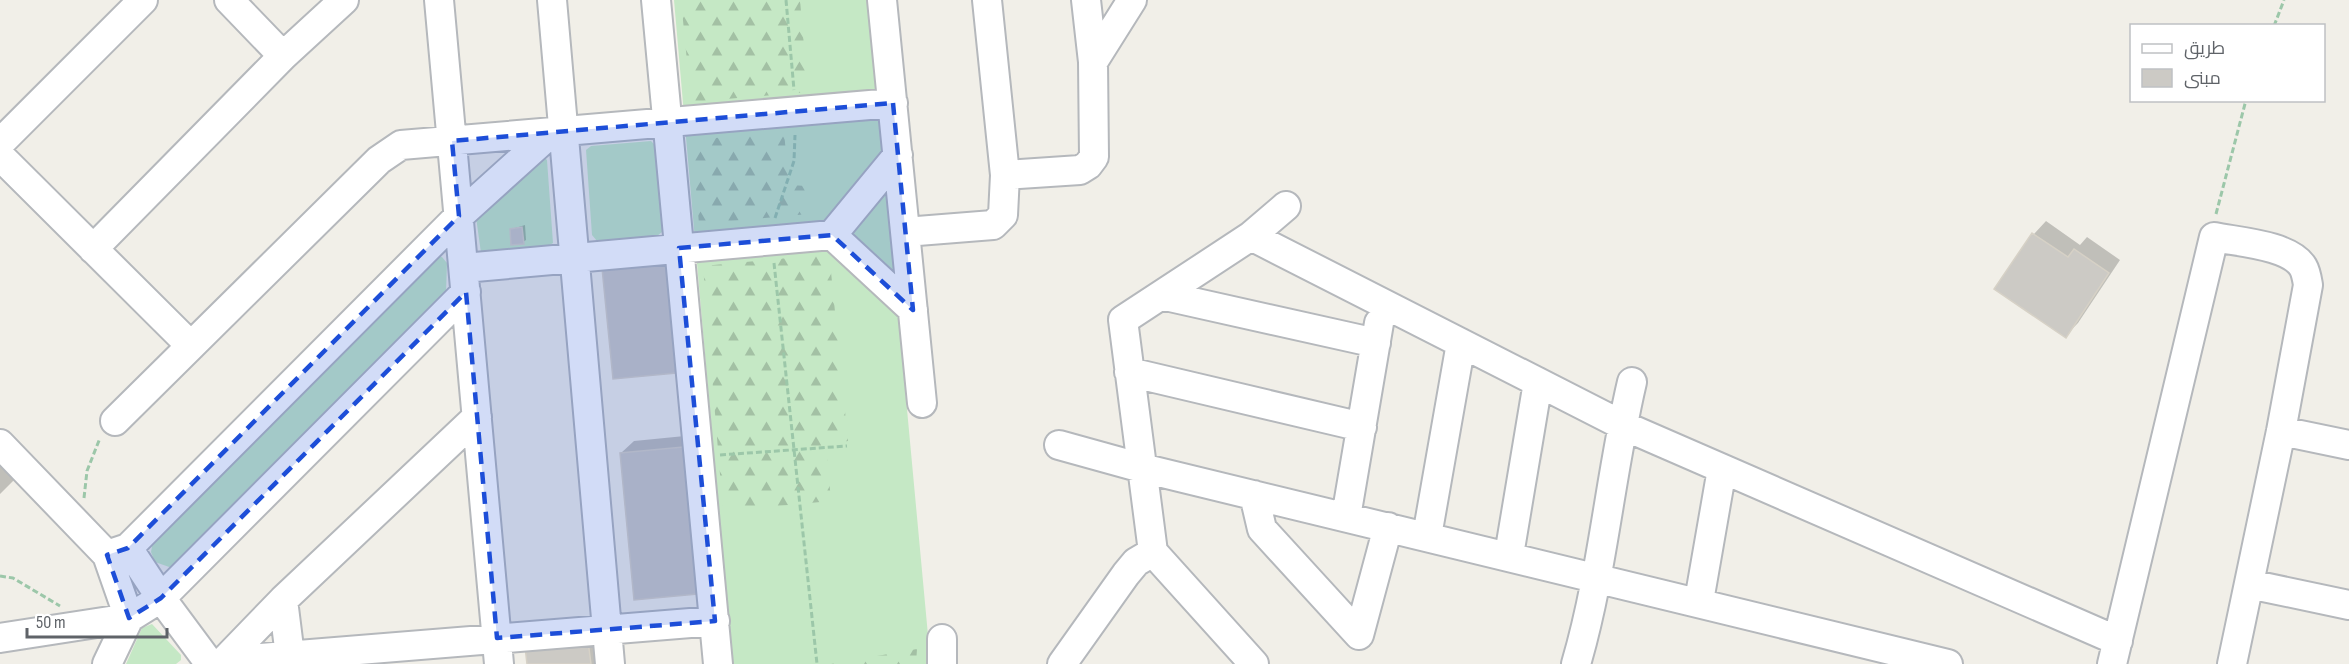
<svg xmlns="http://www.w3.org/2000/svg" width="2349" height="664" font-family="'Sofia Sans Condensed',Cairo,sans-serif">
<defs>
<pattern id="forest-firs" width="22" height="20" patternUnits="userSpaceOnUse" patternTransform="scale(1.5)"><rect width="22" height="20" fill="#c5e8c5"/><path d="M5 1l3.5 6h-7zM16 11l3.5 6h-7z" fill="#a3c0a4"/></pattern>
</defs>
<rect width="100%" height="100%" fill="#f1efe8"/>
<path fill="#c5e8c5" d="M 674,0 L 869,0 L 929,646 L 928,664 L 732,664 Z
M 651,141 L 656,146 L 662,232 L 657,236 L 597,241 L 592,235 L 586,150 L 591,146 Z
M 543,156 L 547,160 L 553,243 L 548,246 L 481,253 L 476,217 Z
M 438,256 L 442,257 L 447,263 L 446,293 L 172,568 L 155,562 L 151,552 L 153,541 Z
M 152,624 L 181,655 L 181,660 L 176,664 L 126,664 L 142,628 Z"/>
<path fill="url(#forest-firs)" d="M 681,0 L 800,0 L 808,92 L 691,102 Z
M 784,132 L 789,185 L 807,186 L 808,214 L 699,224 L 692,140 Z
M 821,255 L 830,262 L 848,441 L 826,444 L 831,501 L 723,511 L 703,266 Z
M 917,649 L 916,664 L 831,664 Z"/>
<path fill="#0003" d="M 2046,221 L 2080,245 L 2087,237 L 2120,260 L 2078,323 L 2065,336 L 1996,288 L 2034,234 Z
M 525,225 L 526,240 L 523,242 L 512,229 Z
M 678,251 L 688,359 L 675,372 L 604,269 Z
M 695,435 L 709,581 L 697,593 L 621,453 L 634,441 Z
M 0,466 L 14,480 L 0,494 Z
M 597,632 L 602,664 L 529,664 Z"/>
<path fill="#cccac5" stroke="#d6d1c6" stroke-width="1.5" d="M 522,227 L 524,244 L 511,245 L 510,229 Z
M 2032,233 L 2068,257 L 2074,249 L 2109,273 L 2066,338 L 1994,289 Z
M 666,263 L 676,373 L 613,379 L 602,268 Z
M 683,447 L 697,594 L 634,600 L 620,453 Z
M 588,641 L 591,664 L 527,664 L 525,647 Z"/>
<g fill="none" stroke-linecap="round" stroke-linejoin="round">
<g stroke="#b5b8bc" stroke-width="32">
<path id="minor" d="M 229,0 L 283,56
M 439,0 L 499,664
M 552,0 L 610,664
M 656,0 L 718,664
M 882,0 L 922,403
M 1093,62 L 1132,0
M 0,143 L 143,0
M 0,156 L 191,346
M 1005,175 L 1080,170 L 1088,165 L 1094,157 L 1093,62 L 1086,0
M 905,232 L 993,225 L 1003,215 L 1005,175 L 987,0
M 832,235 L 913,310
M 1251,236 L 1622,425 L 2118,641
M 93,249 L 283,56 L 344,0
M 464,268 L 832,235 L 898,155
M 1161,295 L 1376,343
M 1129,372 L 1362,427
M 115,421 L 379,160 L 401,145 L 893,103
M 2281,431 L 2349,445
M 0,444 L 107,555 L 128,548 L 459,216 L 552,132
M 1059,445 L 1142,468 L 1948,664
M 1254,495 L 1262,529 L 1359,635 L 1388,527
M 1346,517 L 1379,323
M 1427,536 L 1461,343
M 1509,555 L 1538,382
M 2249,584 L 2349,605
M 283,600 L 290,656
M 1699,601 L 1722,469
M 0,638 L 129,618 L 161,598 L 128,548
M 224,661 L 715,621
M 217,663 L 224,661 L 283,600 L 477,417
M 107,664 L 129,618 L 107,555
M 210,664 L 161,598 L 466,292
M 942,664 L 942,639
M 1062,664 L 1126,574 L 1136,562 L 1153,552
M 1254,664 L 1153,552 L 1123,320 L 1251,236 L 1286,206
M 1576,664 C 1603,572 1610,475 1632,382
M 2112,664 L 2214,237 C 2238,242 2290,245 2303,267 C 2306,272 2307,279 2308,285 L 2281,431 L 2232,664"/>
</g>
<path stroke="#9cc7a9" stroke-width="3" stroke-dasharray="6 3" stroke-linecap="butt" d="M 786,0 L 794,90
M 2274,26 L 2284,0
M 2216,214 L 2246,100
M 775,218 L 794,161 L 795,135
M 774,263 L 817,664
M 720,455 L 847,446
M 84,498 L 87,471 L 100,438
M 0,576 L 13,578 L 60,606"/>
<use href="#minor" stroke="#fff" stroke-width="28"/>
</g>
<path fill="#1d4ed8" fill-opacity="0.2" stroke="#1d4ed8" stroke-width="4.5" stroke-dasharray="12 8" stroke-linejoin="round" d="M 893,103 L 913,310 L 832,235 L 679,248 L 715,621 L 497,638 L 466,292 L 161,598 L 129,618 L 107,555 L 128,548 L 459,216 L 452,141 Z"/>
<rect x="2130" y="24" width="195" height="78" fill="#ffffff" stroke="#bfc1c3" stroke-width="1.5"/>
<rect x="2142" y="44" width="30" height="9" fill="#ffffff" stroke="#bfc1c3" stroke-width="1.5"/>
<text x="2184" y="54" font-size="18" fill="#5f6368">طريق</text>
<rect x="2142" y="69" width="30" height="18" fill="#cccac5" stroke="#bfc1c3" stroke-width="1.5"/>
<text x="2184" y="84" font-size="18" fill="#5f6368">مبنى</text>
<path d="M27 628v9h140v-9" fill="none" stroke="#5f6368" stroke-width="3"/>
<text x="36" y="628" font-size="18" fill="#5f6368" stroke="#ffffff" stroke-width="4.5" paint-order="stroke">50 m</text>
</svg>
